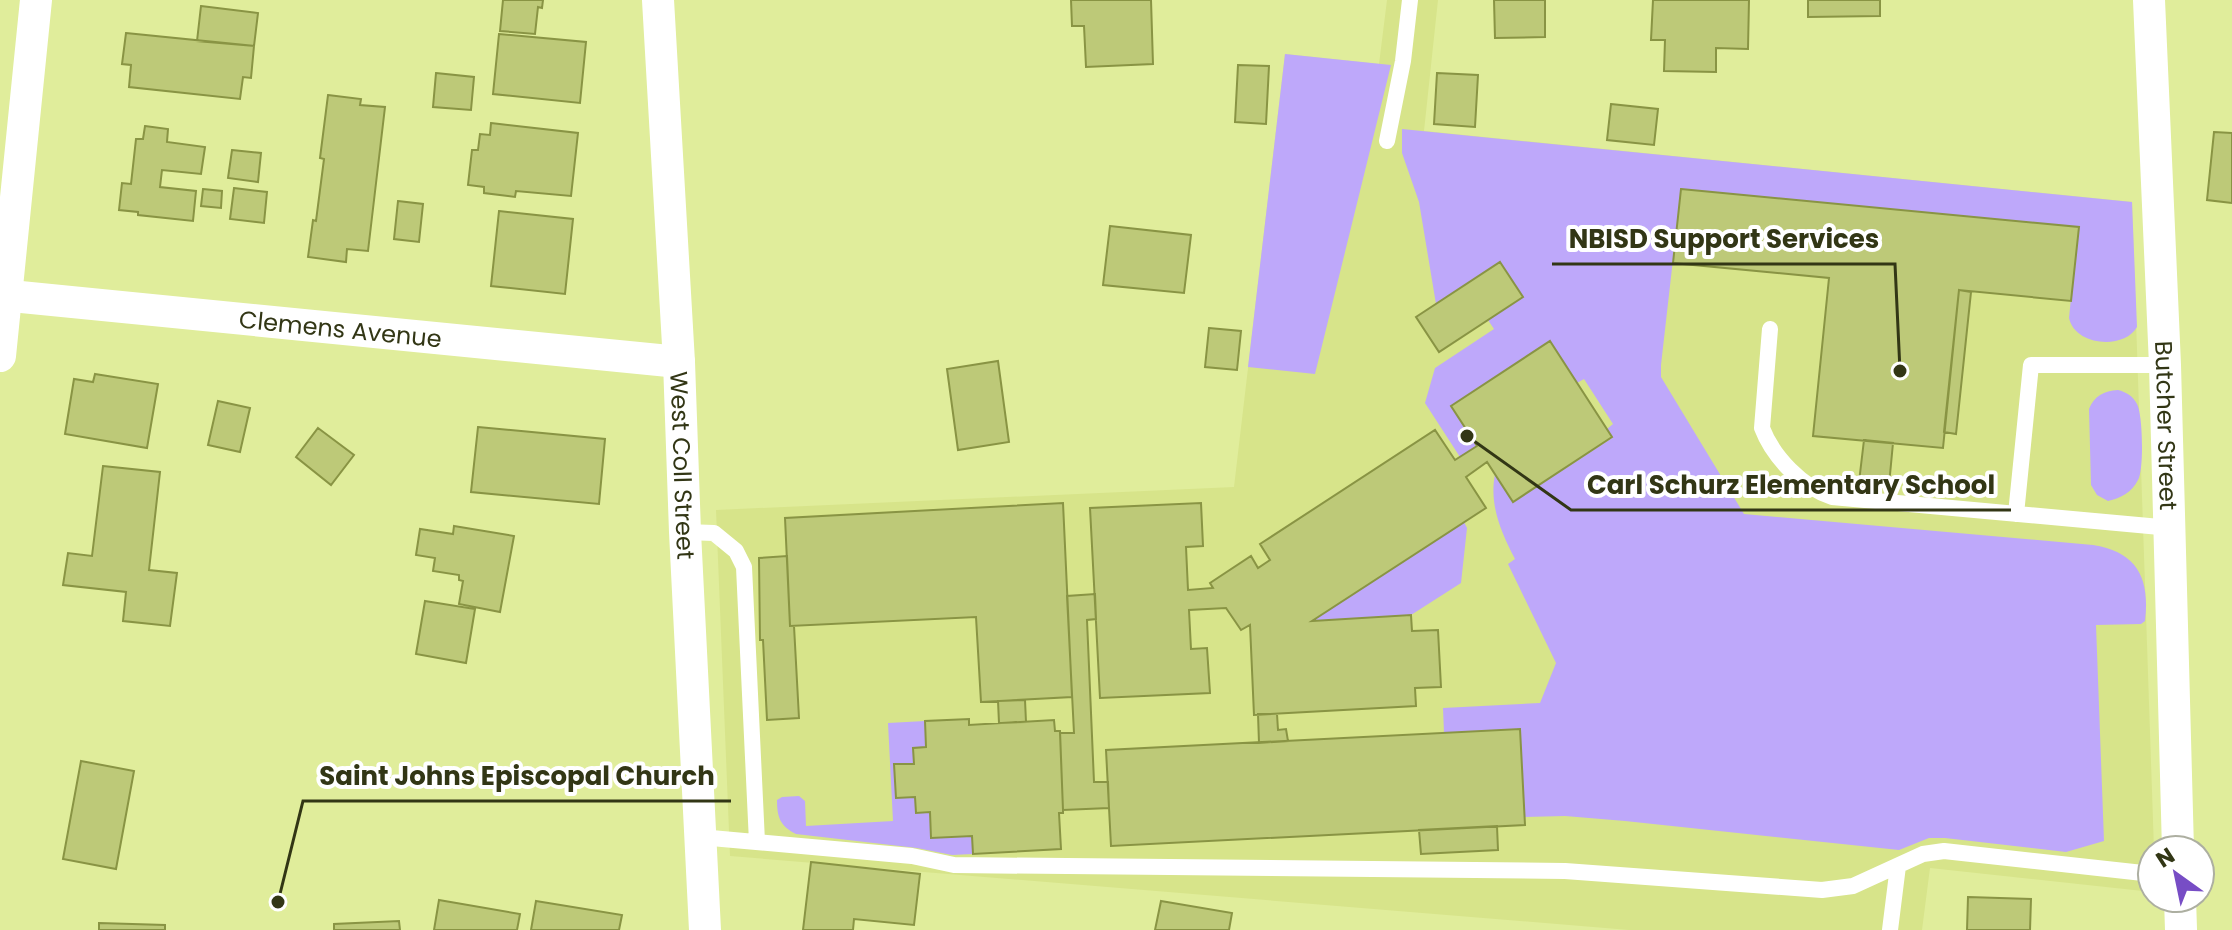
<svg xmlns="http://www.w3.org/2000/svg" width="2232" height="930" font-family="Poppins,sans-serif">
<rect width="100%" height="100%" fill="#e0ed9b"/>
<path fill="#d7e48a" d="M 1387,0 L 1438,0 L 1424,131 L 2132,202 L 2154,850 L 2152,850 L 2152,892 L 1930,868 L 1922,930 L 1629,930 L 730,856 L 716,510 L 1234,487 L 1285,54 L 1379,64 Z"/>
<path fill="#bea8fa" d="M 1285,54 L 1391,65 L 1315,374 L 1248,367 Z
M 1402,129 L 2132,202 L 2137,327 C 2124,350 2075,346 2069,318 L 2078,227 L 1681,189 L 1661,365 L 1661,377 L 1744,514 L 2093,545 C 2138,552 2150,579 2145,621 L 2141,624 L 2096,625 L 2104,841 L 2066,852 L 1945,838 L 1929,838 L 1899,850 L 1625,821 L 1565,816 L 1524,817 L 1520,729 L 1444,733 L 1443,708 L 1540,703 L 1556,663 L 1508,564 L 1515,559 C 1501,532 1489,505 1495,474 L 1514,502 L 1612,438 L 1607,429 L 1613,424 L 1584,379 L 1577,383 L 1550,341 L 1451,406 L 1477,446 L 1460,457 L 1425,403 L 1435,368 L 1494,329 L 1488,320 L 1523,297 L 1500,262 L 1436,304 L 1419,202 L 1402,153 Z
M 2118,390 C 2126,392 2133,396 2137,404 C 2143,415 2144,470 2138,480 C 2132,492 2121,498 2108,501 L 2097,495 L 2091,485 L 2089,409 C 2094,396 2104,391 2118,390 Z
M 1464,522 L 1467,528 L 1461,583 L 1411,615 L 1312,621 Z
M 925,721 L 926,747 L 913,748 L 914,764 L 894,765 L 896,798 L 915,797 L 930,812 L 931,838 L 972,836 L 973,854 L 952,855 L 917,848 L 796,834 C 780,826 777,817 777,800 L 782,797 L 799,796 L 805,801 L 806,826 L 893,821 L 888,723 Z"/>
<path fill="#bdc978" stroke="#899444" stroke-width="2" d="M 503,0 L 543,0 L 542,8 L 538,7 L 535,34 L 500,31 Z
M 1071,0 L 1151,0 L 1153,64 L 1086,67 L 1084,26 L 1072,26 Z
M 1494,0 L 1545,0 L 1545,37 L 1495,38 Z
M 1653,0 L 1749,0 L 1748,49 L 1716,48 L 1716,72 L 1664,71 L 1665,40 L 1651,40 Z
M 1808,0 L 1880,0 L 1880,16 L 1808,17 Z
M 201,6 L 258,13 L 254,46 L 197,41 Z
M 126,33 L 254,46 L 251,78 L 243,77 L 240,99 L 129,87 L 131,65 L 122,64 Z
M 499,34 L 586,42 L 580,103 L 493,94 Z
M 1238,65 L 1269,66 L 1266,124 L 1235,122 Z
M 436,73 L 474,77 L 471,110 L 433,107 Z
M 1437,73 L 1478,75 L 1475,127 L 1434,124 Z
M 328,95 L 361,99 L 360,105 L 385,107 L 368,251 L 347,249 L 346,262 L 308,257 L 313,220 L 316,221 L 324,159 L 320,158 Z
M 1611,104 L 1658,109 L 1654,145 L 1607,140 Z
M 491,123 L 578,133 L 571,196 L 516,191 L 515,197 L 484,193 L 484,187 L 468,185 L 472,150 L 478,150 L 480,134 L 490,135 Z
M 145,126 L 168,129 L 167,142 L 205,147 L 201,174 L 162,170 L 160,187 L 196,191 L 193,221 L 138,215 L 138,212 L 119,210 L 122,183 L 131,184 L 136,139 L 143,139 Z
M 2214,132 L 2232,133 L 2232,203 L 2207,200 Z
M 232,150 L 261,153 L 258,182 L 228,178 Z
M 234,188 L 267,192 L 264,223 L 230,219 Z
M 203,189 L 222,191 L 221,208 L 201,206 Z
M 1681,189 L 2079,227 L 2071,301 L 1959,290 L 1943,448 L 1813,436 L 1829,278 L 1673,263 Z
M 398,201 L 423,204 L 419,242 L 394,239 Z
M 499,211 L 573,219 L 565,294 L 491,286 Z
M 1110,226 L 1191,235 L 1184,293 L 1103,285 Z
M 1500,262 L 1523,297 L 1439,352 L 1416,317 Z
M 1959,290 L 1971,292 L 1956,434 L 1944,432 Z
M 1209,328 L 1241,331 L 1237,370 L 1205,367 Z
M 1550,341 L 1612,437 L 1513,502 L 1487,462 L 1466,477 L 1486,508 L 1312,621 L 1411,615 L 1412,631 L 1438,630 L 1441,687 L 1415,688 L 1416,706 L 1254,715 L 1250,625 L 1241,630 L 1226,608 L 1189,610 L 1191,649 L 1207,648 L 1210,693 L 1100,698 L 1090,508 L 1201,503 L 1203,546 L 1186,547 L 1188,590 L 1213,588 L 1210,583 L 1251,556 L 1258,568 L 1270,560 L 1260,544 L 1435,430 L 1455,460 L 1477,446 L 1451,406 Z
M 998,361 L 1009,442 L 958,450 L 947,369 Z
M 95,374 L 158,384 L 147,448 L 65,434 L 74,379 L 93,382 Z
M 218,401 L 250,408 L 240,452 L 208,445 Z
M 478,427 L 605,439 L 599,504 L 471,492 Z
M 318,428 L 354,455 L 331,485 L 296,457 Z
M 1864,440 L 1893,443 L 1889,485 L 1859,482 Z
M 103,466 L 160,472 L 149,570 L 177,573 L 170,626 L 123,621 L 126,592 L 63,585 L 68,553 L 92,556 Z
M 1063,503 L 1072,697 L 981,702 L 976,617 L 790,626 L 785,518 Z
M 454,526 L 514,536 L 500,612 L 459,604 L 463,581 L 459,580 L 459,575 L 433,571 L 435,558 L 416,555 L 420,529 L 453,534 Z
M 787,556 L 790,626 L 794,626 L 799,718 L 767,720 L 763,640 L 760,640 L 759,558 Z
M 1095,594 L 1096,619 L 1087,620 L 1094,782 L 1108,782 L 1109,808 L 1063,810 L 1060,733 L 1074,733 L 1067,596 Z
M 425,601 L 475,609 L 466,663 L 416,654 Z
M 1025,700 L 1026,722 L 999,723 L 998,701 Z
M 1258,714 L 1277,714 L 1278,730 L 1286,729 L 1288,741 L 1259,743 Z
M 969,719 L 969,725 L 1054,720 L 1055,731 L 1060,731 L 1063,810 L 1063,813 L 1059,813 L 1061,849 L 973,854 L 972,836 L 931,838 L 930,812 L 916,813 L 915,797 L 896,798 L 894,764 L 914,764 L 913,748 L 926,747 L 925,721 Z
M 1520,729 L 1525,825 L 1111,846 L 1106,750 Z
M 81,761 L 134,771 L 116,869 L 63,859 Z
M 1497,826 L 1498,850 L 1421,854 L 1419,830 Z
M 811,862 L 920,874 L 914,925 L 854,919 L 853,930 L 803,930 Z
M 1968,897 L 2031,899 L 2030,930 L 1967,930 Z
M 439,900 L 520,914 L 517,930 L 434,930 Z
M 536,901 L 622,915 L 619,930 L 531,930 Z
M 1161,901 L 1232,913 L 1229,930 L 1155,930 Z
M 399,921 L 400,930 L 334,930 L 334,924 Z
M 99,923 L 165,925 L 165,930 L 99,930 Z"/>
<g fill="none" stroke-linecap="round" stroke-linejoin="round">
<path stroke="#fff" stroke-width="16" d="M 1387,141 L 1403,61 L 1410,0
M 1770,329 L 1762,428 C 1773,457 1802,487 1832,497 L 2171,528
M 2016,514 L 2031,365 L 2165,365
M 685,532 L 714,533 L 736,551 L 744,567 L 757,842
M 700,837 L 912,856 L 954,865 L 1565,871 L 1822,890 L 1853,886 L 1923,854 L 1944,851 L 2152,874
M 1890,930 L 1898,866"/>
<g stroke="#fff" stroke-width="32">
<path id="s1" d="M 658,0 L 679,362 L 685,532 L 705,930"/>
<path id="s2" d="M 2149,0 L 2165,365 L 2178,850"/>
<path id="s3" d="M 0,295 L 679,362"/>
<path d="M 0,356 L 36,0"/>
<path d="M 2180,898 L 2181,930"/>
</g>
</g>
<g text-anchor="middle" dominant-baseline="central" stroke-width="8" stroke-linejoin="round" paint-order="stroke">
<g font-size="24" fill="#323615" stroke="#fff">
<text stroke="none"><textPath href="#s3" startOffset="342">Clemens Avenue</textPath></text>
<text stroke="none"><textPath href="#s2" startOffset="426">Butcher Street</textPath></text>
<text stroke="none"><textPath href="#s1" startOffset="466">West Coll Street</textPath></text>
</g>
</g>
<path fill="none" stroke="#323615" stroke-width="3" d="M1900 371L1895 264H1552M1467 436L1571 510H2011M278 902L303 801H731"/>
<g fill="#323615" stroke="#fff" stroke-width="3">
<circle cx="1900" cy="371" r="8"/>
<circle cx="1467" cy="436" r="8"/>
<circle cx="278" cy="902" r="8"/>
</g>
<g font-size="26" text-anchor="middle" font-weight="bold" fill="#323615" stroke="#fff" stroke-width="8" stroke-linejoin="round" paint-order="stroke">
<text x="1724" y="248">NBISD Support Services</text>
<text x="1791" y="494">Carl Schurz Elementary School</text>
<text x="517" y="785">Saint Johns Episcopal Church</text>
</g>
<g transform="translate(2176 874) rotate(327)"><circle r="38" fill="#ffffff" stroke="#adafa1" stroke-width="2"/>
<path d="M0-6L14 30L0 20L-14 30Z" fill="#774dc5"/>
<text y="-12" font-size="22" font-weight="bold" text-anchor="middle" fill="#323615">N</text>
</g>
</svg>
